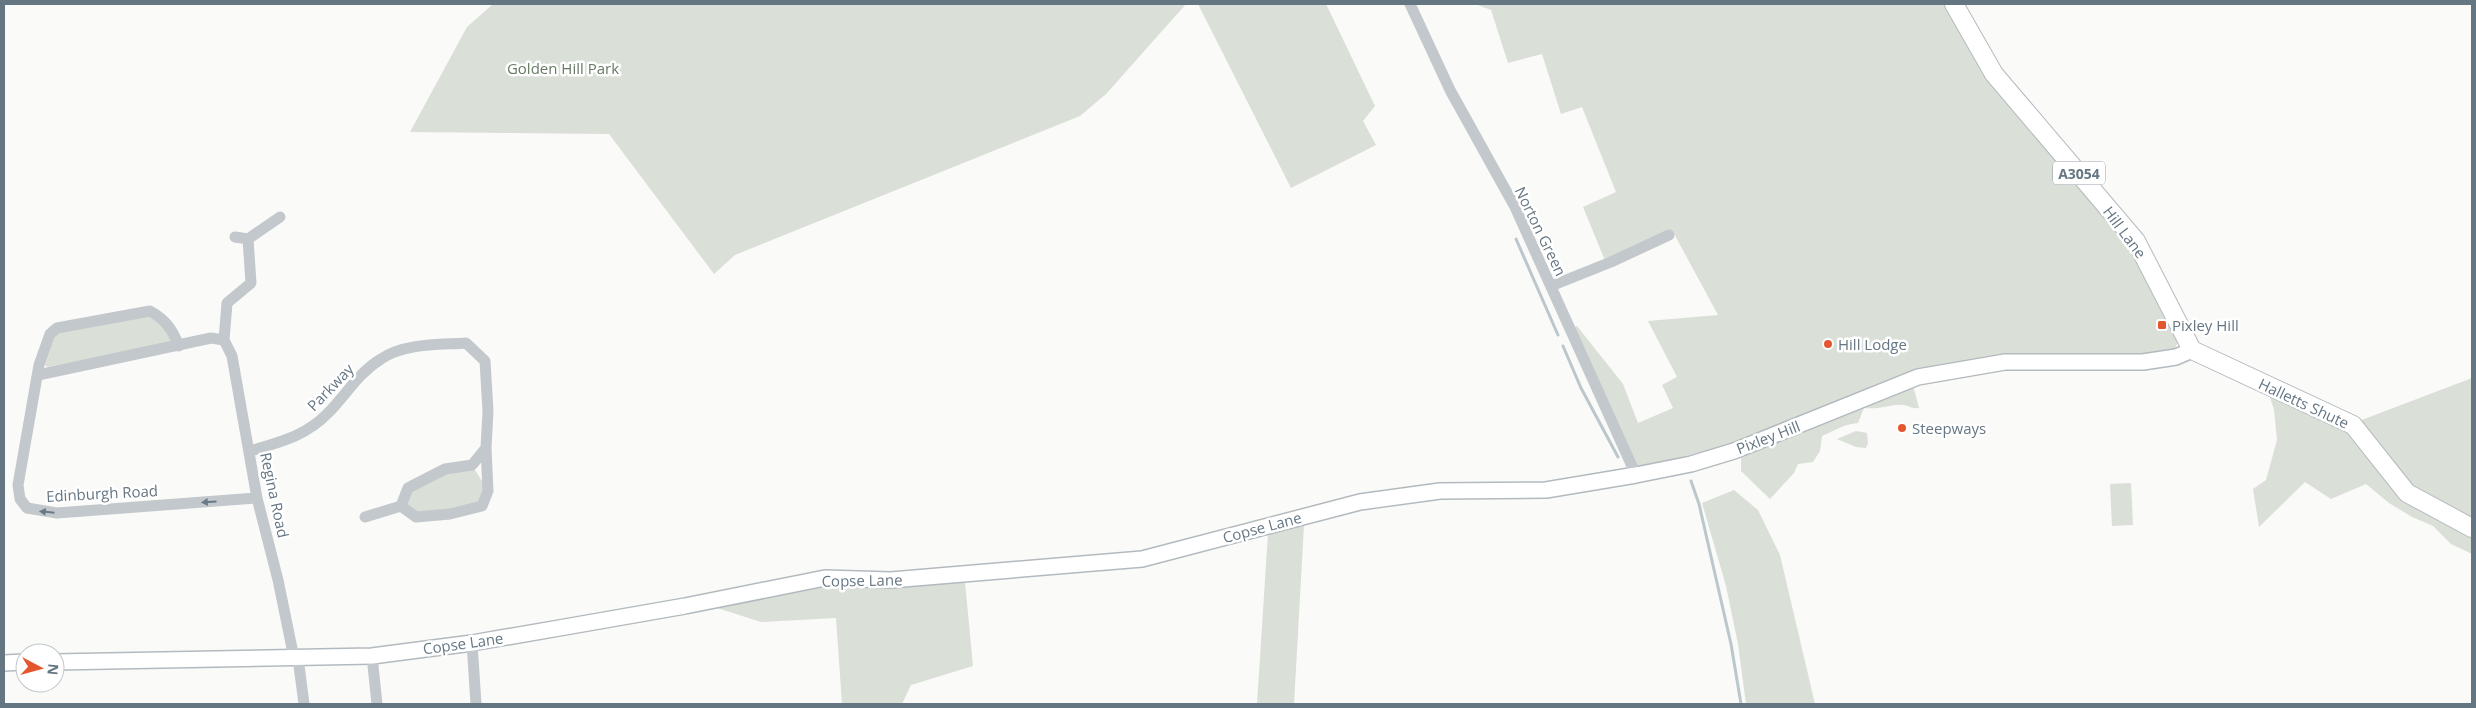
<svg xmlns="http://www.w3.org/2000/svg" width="2476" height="708" font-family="'Open Sans',sans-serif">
<rect width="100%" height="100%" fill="#fafaf8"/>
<path fill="#dadfd7" d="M 493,4 L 1186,4 L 1106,94 L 1080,116 L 735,255 L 714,274 L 609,134 L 410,132 L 467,27 Z
M 1198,4 L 1326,4 L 1375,106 L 1363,121 L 1376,145 L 1291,188 Z
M 1475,4 L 1949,4 L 2133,246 L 2179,340 L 2173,352 L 1910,374 L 1919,408 C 1912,409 1910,406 1904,405 C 1895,403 1879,410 1864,408 L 1858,423 C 1843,424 1835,431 1822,436 L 1820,451 L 1813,462 L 1798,464 L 1794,473 L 1770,499 L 1741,471 L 1741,456 L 1733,444 L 1634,469 L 1570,329 L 1577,326 L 1623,384 L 1638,423 L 1673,408 L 1662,385 L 1677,377 L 1648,321 L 1718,315 L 1672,230 L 1606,263 L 1583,207 L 1616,192 L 1582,107 L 1561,114 L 1542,54 L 1508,63 L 1491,10 Z
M 151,314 L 156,316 L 172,340 L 169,344 L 47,367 L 45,365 L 56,333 Z
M 2472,378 L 2472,523 L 2413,492 L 2359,421 Z
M 2269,394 L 2345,431 L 2400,500 L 2472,538 L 2472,554 L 2451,544 L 2433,526 L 2412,517 L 2389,503 L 2366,484 L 2331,499 L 2305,482 L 2259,527 L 2253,489 L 2266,480 L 2277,440 L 2274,410 Z
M 1856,431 L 1867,433 L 1868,443 L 1866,448 L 1856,447 L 1837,439 Z
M 472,465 L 488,491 L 482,506 L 416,517 L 401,506 L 408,488 Z
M 2131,483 L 2133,525 L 2112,526 L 2110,484 Z
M 1734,490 L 1758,510 L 1780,555 L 1815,704 L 1746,704 L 1738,644 L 1726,586 L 1702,503 Z
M 1304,525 L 1294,704 L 1257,704 L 1268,533 Z
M 965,582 L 973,666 L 911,685 L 902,704 L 842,704 L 836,618 L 761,622 L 714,607 L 829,586 L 890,588 Z"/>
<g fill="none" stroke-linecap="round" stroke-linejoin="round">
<path stroke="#bbc7cb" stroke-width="3" d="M 1516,239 L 1558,335
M 1563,346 L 1581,388 L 1618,457
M 1691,481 L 1699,504 L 1731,644 L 1741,704"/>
<g stroke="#b3babf" stroke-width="18">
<path id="secondary" d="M 55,662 L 372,656 L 472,643 L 565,627 L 685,606 L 825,578 L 891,580 L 1142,559 L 1360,502 L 1440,491 L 1546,490 L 1636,475 L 1691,464 L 1734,451 L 1918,377 L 2005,362 L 2143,362 L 2176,357 L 2192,350
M 4,663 L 25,662"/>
</g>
<g stroke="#b5babe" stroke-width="20">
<path id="primary" d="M 1954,4 L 1994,74 L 2136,241 L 2192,350 L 2353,425 L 2407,493 L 2472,528"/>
</g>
<path stroke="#c3c8cc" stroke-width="11" d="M 1410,4 L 1450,90 L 1515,207 L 1636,475
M 235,237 L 248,239
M 1551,286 L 1611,262 L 1669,235
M 224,340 L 232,356 L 257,498 L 278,580 L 294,658
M 224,340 L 227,303 L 251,283 L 248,239 L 280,217
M 179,346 C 172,329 166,320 150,311 L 57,328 L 50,334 L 39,365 L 18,485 L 20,499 L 27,508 L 57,513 L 257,498
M 38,375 L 211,338 L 224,340
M 250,451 C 280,442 306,436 328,413 C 346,395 358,373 381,359 C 405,343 439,345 466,343 L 485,361 L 488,411 L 486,448 L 472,465 L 445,469 L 408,488 L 401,506
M 401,506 L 416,517 L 450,514 L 482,506 L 488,491 L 486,448
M 365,517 L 401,506
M 472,643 L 476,704
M 372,656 L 377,704
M 298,658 L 304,704"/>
<use href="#secondary" stroke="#fff" stroke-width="15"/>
<use href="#primary" stroke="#fff" stroke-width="18"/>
</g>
<defs><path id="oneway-solid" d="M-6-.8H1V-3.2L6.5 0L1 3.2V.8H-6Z" transform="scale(1.25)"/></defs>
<g fill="#6a7a87">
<use href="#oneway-solid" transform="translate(209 502) rotate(176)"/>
<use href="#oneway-solid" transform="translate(47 512) rotate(-174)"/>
</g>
<g fill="#e4572e" stroke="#fff" stroke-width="2">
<rect x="2157" y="320" width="10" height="10" rx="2.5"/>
<circle cx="1828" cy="344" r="5"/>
<circle cx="1902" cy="428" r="5"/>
</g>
<g text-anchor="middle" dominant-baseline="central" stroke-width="5" stroke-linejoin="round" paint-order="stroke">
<rect fill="#fff" stroke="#939fa8" stroke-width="1" x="2053" y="161.5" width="52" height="23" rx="4"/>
<g font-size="14" font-weight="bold" fill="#657683">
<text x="2079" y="173">A3054</text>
</g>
<g font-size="15" fill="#687a64" stroke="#fff">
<text x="563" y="68">Golden Hill Park</text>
</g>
<g font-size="15" fill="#657683" stroke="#fff">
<text transform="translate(1541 231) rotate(64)">Norton Green</text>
<text transform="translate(2125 232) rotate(53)">Hill Lane</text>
<text transform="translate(330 387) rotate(-46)">Parkway</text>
<text transform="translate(2304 403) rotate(25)">Halletts Shute</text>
<text transform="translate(1768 437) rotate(-21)">Pixley Hill</text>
<text transform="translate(102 493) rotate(-3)">Edinburgh Road</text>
<text transform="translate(275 495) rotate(78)">Regina Road</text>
<text transform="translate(1262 527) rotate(-15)">Copse Lane</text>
<text transform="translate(862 580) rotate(-1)">Copse Lane</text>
<text transform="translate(463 643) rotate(-8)">Copse Lane</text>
</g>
<g font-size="15" fill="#657683" stroke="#fff" text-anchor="start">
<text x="2172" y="325">Pixley Hill</text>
<text x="1838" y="344">Hill Lodge</text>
<text x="1912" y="428">Steepways</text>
</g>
</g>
<rect width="2476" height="708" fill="none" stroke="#657683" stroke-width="10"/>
<g transform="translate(40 668) rotate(96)"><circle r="24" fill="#ffffff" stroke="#c1c8cd"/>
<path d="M0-4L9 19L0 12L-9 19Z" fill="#e4572e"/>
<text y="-8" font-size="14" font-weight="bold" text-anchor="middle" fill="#657683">N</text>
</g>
</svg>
